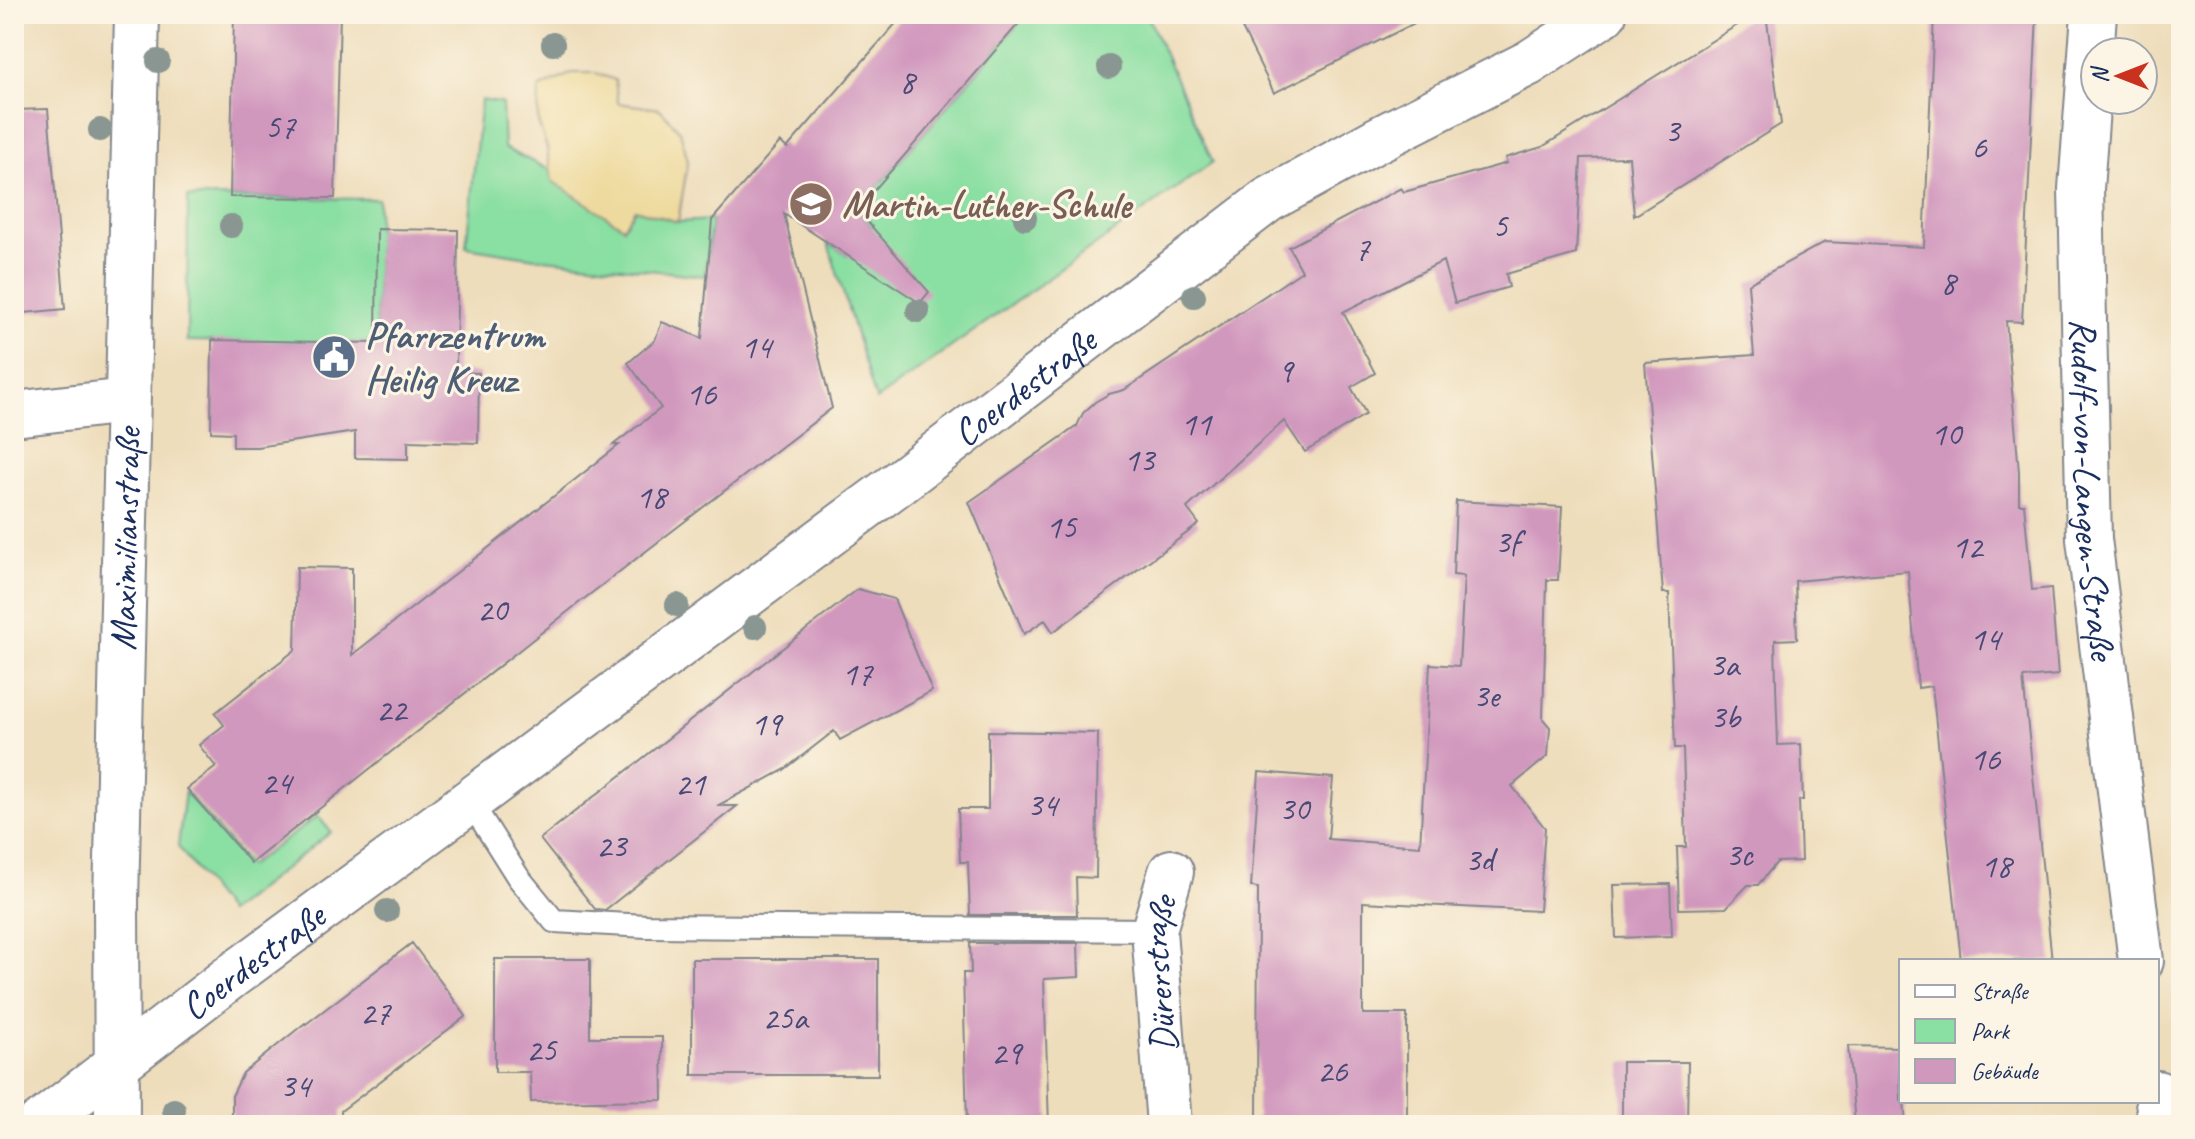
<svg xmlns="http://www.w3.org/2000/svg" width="2195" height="1139" font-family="Caveat,sans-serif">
<rect width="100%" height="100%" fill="#fcf5e5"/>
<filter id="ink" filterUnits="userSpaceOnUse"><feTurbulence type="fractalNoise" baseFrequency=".0125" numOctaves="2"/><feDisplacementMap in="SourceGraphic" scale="16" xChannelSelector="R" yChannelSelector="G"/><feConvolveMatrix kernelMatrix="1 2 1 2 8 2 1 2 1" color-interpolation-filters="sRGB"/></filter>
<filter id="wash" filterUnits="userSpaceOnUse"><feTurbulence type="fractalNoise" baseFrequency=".006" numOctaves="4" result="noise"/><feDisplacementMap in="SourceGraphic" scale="32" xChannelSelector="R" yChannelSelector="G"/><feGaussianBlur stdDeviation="1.8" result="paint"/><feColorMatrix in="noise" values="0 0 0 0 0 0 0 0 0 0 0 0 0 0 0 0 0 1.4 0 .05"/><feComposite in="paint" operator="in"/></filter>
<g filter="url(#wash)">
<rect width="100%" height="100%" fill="#edb"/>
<path fill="#8adfa2" stroke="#528780" stroke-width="2" d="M 1027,14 L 1147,14 L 1213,162 L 876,400 L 828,243 L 847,255 L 871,226 L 857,210 Z
M 481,100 L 502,103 L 504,148 L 550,170 L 553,181 L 624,226 L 635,209 L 678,222 L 712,220 L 705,276 L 535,258 L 466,247 Z
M 188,197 L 378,199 L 376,343 L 187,341 Z
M 185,791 L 249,866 L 318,816 L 331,832 L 228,913 L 178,846 Z"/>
<path fill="#eeda9e" stroke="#84847e" stroke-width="2" d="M 572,73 L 596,73 L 615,80 L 618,103 L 660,109 L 680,131 L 688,161 L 678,222 L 635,209 L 623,227 L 552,181 L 547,148 L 538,122 L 539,89 Z"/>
<g id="blocks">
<path fill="#d198be" d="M 234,14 L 340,14 L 335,198 L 230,197 Z
M 904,14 L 1027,14 L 857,210 L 929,292 L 920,303 L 784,214 L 832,408 L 580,602 L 251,863 L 187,789 L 216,767 L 199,745 L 224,725 L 215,713 L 295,650 L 297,567 L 352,568 L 352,655 L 619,445 L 613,445 L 661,408 L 628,363 L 655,340 L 662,322 L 702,338 L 712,220 L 780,142 L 787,148 Z
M 1235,14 L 1433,14 L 1274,93 Z
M 1755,14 L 1766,14 L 1781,124 L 1634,216 L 1629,157 L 1581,158 L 1576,254 L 1506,274 L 1509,287 L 1455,303 L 1443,261 L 1343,312 L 1375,373 L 1351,387 L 1366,414 L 1305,452 L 1284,421 L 1187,508 L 1199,524 L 1053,632 L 1045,620 L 1024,634 L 969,502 L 1077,426 L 1083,413 L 1095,402 L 1109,394 L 1124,390 L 1302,271 L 1289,247 L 1401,188 L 1404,192 L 1507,163 L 1505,158 L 1542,147 Z
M 1934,14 L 2037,14 L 2022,322 L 2006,321 L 2019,472 L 2019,504 L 2024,504 L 2032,590 L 2051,588 L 2058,675 L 2023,678 L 2052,961 L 1961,961 L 1932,686 L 1918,688 L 1908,571 L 1795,581 L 1797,639 L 1775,640 L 1776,685 L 1778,745 L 1801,744 L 1803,800 L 1799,800 L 1801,861 L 1777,862 L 1758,885 L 1748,885 L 1726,908 L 1679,909 L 1677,847 L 1686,847 L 1683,748 L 1675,748 L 1669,593 L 1663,593 L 1645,363 L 1754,355 L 1748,284 L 1825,242 L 1924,247 Z
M 48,109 L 65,309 L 14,314 L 14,110 Z
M 377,229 L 458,230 L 456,372 L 479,373 L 478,443 L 408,441 L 408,459 L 355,458 L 355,432 L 257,447 L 233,447 L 233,433 L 211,432 L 212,340 L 376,343 Z
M 1456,501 L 1562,507 L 1558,580 L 1547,580 L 1543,719 L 1550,727 L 1548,756 L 1512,786 L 1545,828 L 1539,911 L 1363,902 L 1363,1014 L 1407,1014 L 1407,1125 L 1257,1125 L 1258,888 L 1251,887 L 1259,772 L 1333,778 L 1328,839 L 1420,846 L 1430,664 L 1459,666 L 1464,576 L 1453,575 Z
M 858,589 L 894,599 L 932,691 L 840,740 L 834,731 L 784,770 L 717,806 L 737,806 L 605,910 L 595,909 L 540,839 Z
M 988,731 L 1098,733 L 1096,878 L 1076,877 L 1077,915 L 970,915 L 968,862 L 960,862 L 958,809 L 988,809 Z
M 1670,884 L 1672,936 L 1616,938 L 1614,885 Z
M 412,943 L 466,1016 L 341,1111 L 341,1125 L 232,1125 L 232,1096 L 243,1073 L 305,1023 L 306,1024 Z
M 970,943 L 1078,943 L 1079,977 L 1044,979 L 1049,1125 L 967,1125 L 963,973 L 971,973 Z
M 495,959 L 590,959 L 590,1037 L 662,1037 L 663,1100 L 531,1102 L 530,1072 L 495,1072 Z
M 692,959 L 878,959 L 878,1075 L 692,1075 Z
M 1848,1046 L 1899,1047 L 1901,1101 L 1904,1101 L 1906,1125 L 1855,1123 Z
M 1622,1062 L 1688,1062 L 1687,1125 L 1622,1125 Z"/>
</g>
</g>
<g filter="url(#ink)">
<use href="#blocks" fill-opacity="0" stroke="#84868c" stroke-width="2"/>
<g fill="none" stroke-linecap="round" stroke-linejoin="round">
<g stroke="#84868c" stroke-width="26">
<path id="lane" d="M 470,801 L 518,877 L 554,921 L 647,926 L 1154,930"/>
</g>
<g stroke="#84868c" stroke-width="48">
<g id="street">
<path id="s1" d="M 2094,14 L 2081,189 L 2089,539 L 2141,961"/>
<path d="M 14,414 L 126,401"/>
<path d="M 2157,1093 L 2161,1125"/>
<path id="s2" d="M 38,1125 L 229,978 L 470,801 L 897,484 L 1268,200 L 1377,140 L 1529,63 L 1604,14"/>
<path id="s3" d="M 117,1125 L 116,902 L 137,14"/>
<path id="s4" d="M 1169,1125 L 1154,930 L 1171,872"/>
</g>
</g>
<use href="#lane" stroke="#fff" stroke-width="22"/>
<use href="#street" stroke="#fff" stroke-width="44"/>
</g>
<g fill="#899691">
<circle cx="553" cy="44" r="12"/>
<circle cx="158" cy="61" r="12"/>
<circle cx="1109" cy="67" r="12"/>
<circle cx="100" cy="130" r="12"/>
<circle cx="1025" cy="218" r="12"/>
<circle cx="231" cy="226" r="12"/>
<circle cx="1194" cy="296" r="12"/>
<circle cx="918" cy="311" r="12"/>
<circle cx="677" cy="605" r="12"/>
<circle cx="755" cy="627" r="12"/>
<circle cx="387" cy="911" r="12"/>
<circle cx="174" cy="1110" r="12"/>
</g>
</g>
<defs>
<g id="school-disc" transform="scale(2.3)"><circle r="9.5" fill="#8d6e63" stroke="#fcf5e5"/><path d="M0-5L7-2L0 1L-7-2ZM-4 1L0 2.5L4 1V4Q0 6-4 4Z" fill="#fff"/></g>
<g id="civic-disc" transform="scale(2.3)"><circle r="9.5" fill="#5c6f8a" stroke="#fcf5e5"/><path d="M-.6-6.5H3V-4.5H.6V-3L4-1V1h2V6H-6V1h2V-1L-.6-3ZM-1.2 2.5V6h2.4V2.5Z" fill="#fff"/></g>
</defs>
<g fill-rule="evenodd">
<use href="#school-disc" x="811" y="204"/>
<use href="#civic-disc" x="334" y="357"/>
</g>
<g text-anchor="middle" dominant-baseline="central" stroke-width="6" stroke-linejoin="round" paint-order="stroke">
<g font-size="34" fill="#484976">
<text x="907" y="81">8</text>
<text x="280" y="126">57</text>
<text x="1672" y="130">3</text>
<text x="1979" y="146">6</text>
<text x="1500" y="225">5</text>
<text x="1362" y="248">7</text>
<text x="1948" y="282">8</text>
<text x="756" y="346">14</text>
<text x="1285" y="370">9</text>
<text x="701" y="393">16</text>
<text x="1196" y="423">11</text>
<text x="1946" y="433">10</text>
<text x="1139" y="459">13</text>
<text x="651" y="496">18</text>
<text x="1061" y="526">15</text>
<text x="1507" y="541">3f</text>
<text x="1967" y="546">12</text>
<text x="492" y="609">20</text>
<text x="1985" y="638">14</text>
<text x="1724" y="664">3a</text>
<text x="857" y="673">17</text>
<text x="1486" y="695">3e</text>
<text x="391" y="709">22</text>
<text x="1725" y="716">3b</text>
<text x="766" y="723">19</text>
<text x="1985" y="758">16</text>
<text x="276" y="782">24</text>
<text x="690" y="783">21</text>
<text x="1042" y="804">34</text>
<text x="1294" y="808">30</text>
<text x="611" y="845">23</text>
<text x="1739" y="854">3c</text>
<text x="1479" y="859">3d</text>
<text x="1996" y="865">18</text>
<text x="375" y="1012">27</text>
<text x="785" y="1017">25a</text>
<text x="541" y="1049">25</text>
<text x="1006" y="1052">29</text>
<text x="1332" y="1070">26</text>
<text x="295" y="1085">34</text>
</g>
<g font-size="38" font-weight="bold" fill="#785e54" stroke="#fcf5e5" text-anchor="start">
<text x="842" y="204">Martin-Luther-Schule</text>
</g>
<g font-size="38" font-weight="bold" fill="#4e5e75" stroke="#fcf5e5" text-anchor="start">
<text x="365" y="335">Pfarrzentrum<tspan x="365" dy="44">Heilig Kreuz</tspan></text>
</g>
<g font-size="38" fill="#1b2f5e" stroke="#fcf5e5">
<text stroke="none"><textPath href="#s2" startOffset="1232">Coerdestraße</textPath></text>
<text stroke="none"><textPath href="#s1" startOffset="476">Rudolf-von-Langen-Straße</textPath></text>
<text stroke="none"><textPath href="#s3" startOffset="586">Maximilianstraße</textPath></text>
<text stroke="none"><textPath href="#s2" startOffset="270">Coerdestraße</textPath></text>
<text stroke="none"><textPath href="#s4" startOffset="152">Dürerstraße</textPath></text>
</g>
</g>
<rect width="2195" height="1139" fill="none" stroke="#fcf5e5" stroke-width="48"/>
<rect x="1899" y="959" width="260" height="144" fill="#fcf5e5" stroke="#a2a6af" stroke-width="2"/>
<rect x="1915" y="985" width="40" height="12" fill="#ffffff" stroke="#a2a6af" stroke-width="2"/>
<text x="1971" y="999" font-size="24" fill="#1b2f5e">Straße</text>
<rect x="1915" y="1019" width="40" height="24" fill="#8adfa2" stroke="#a2a6af" stroke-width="2"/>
<text x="1971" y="1039" font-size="24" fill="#1b2f5e">Park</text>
<rect x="1915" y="1059" width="40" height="24" fill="#d198be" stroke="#a2a6af" stroke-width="2"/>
<text x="1971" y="1079" font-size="24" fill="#1b2f5e">Gebäude</text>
<g transform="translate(2119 76) rotate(270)"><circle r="38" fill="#fcf5e5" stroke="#a2a6af" stroke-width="2"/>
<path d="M0-6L14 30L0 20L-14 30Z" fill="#c8321e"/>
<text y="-12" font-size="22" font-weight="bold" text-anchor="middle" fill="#1b2f5e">N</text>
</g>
</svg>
